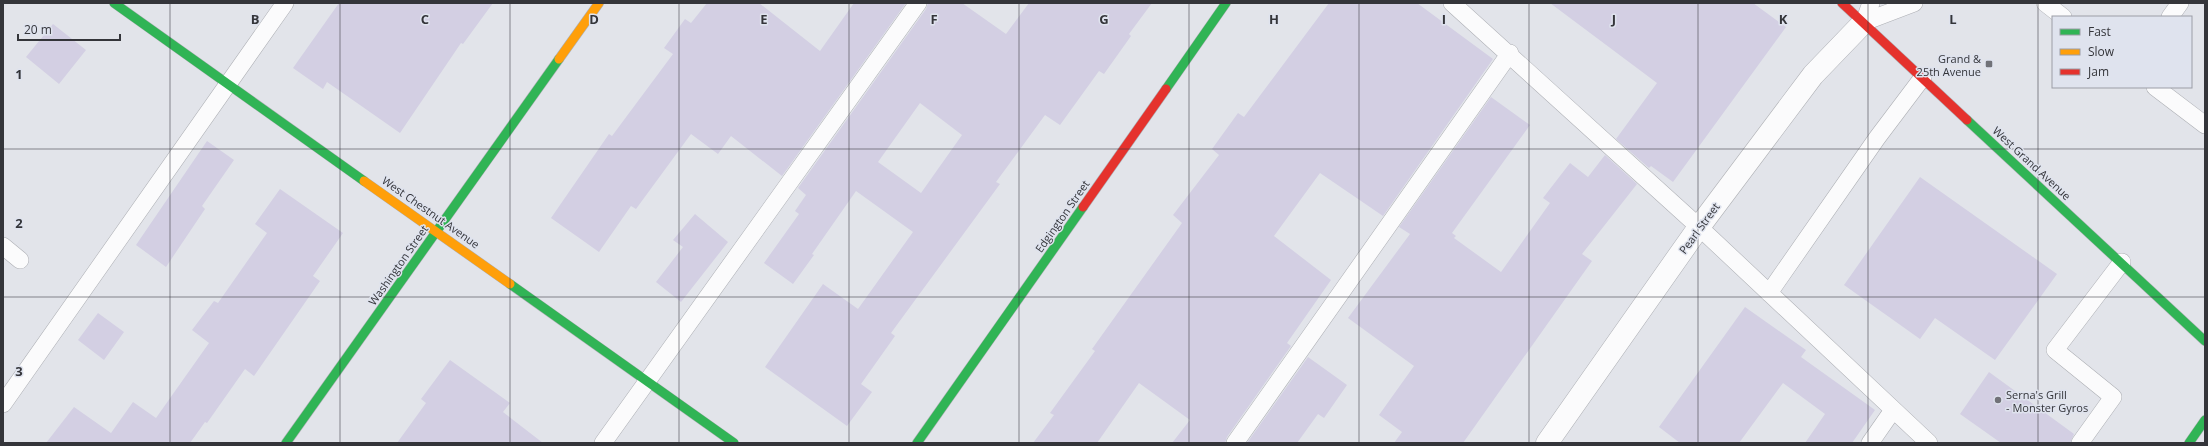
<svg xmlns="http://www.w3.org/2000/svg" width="2208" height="446" font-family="'Open Sans',sans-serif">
<rect width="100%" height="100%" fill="#e2e4ea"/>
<path fill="#d3cfe3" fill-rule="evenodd" d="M 339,3 L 493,3 L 463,44 L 461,43 L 400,133 L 327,82 L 323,89 L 293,68 Z
M 707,3 L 759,3 L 820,51 L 854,3 L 906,3 L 782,176 L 731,136 L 718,154 L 691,134 L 636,209 L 631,206 L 599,252 L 551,218 L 609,134 L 612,136 L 673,54 L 664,48 L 685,19 L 691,23 Z
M 928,3 L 962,3 L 1006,34 L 1029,3 L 1152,3 L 1129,34 L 1131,36 L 1104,74 L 1099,71 L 1060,125 L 1045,115 L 996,182 L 1000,184 L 891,333 L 895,336 L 861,384 L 872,392 L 847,426 L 765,367 L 823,284 L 858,309 L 913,232 L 856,191 L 812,254 L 814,255 L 793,284 L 764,263 L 799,214 L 795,211 L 806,195 L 798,188 L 926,9 ZM 920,103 L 962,135 L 921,193 L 878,162 Z
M 1329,3 L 1417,3 L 1493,59 L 1383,216 L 1320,173 L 1274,236 L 1331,280 L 1287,343 L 1291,346 L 1227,437 L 1225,443 L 1172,443 L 1190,420 L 1139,383 L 1097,443 L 1033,443 L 1054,415 L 1050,413 L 1095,351 L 1092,349 L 1182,223 L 1173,215 L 1219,155 L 1212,149 L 1238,113 L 1244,117 Z
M 1550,3 L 1753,3 L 1786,27 L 1673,182 L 1651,166 L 1649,168 L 1616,139 L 1657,83 Z
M 53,24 L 86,50 L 59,84 L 26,57 Z
M 1491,97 L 1530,125 L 1452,233 L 1456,236 L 1454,238 L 1501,272 L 1550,203 L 1543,198 L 1570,163 L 1588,177 L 1605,155 L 1637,184 L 1582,254 L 1592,261 L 1463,443 L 1394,443 L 1402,432 L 1379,415 L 1414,366 L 1348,318 L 1410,234 L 1399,227 Z
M 207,141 L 234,160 L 202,206 L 205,209 L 166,267 L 136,245 Z
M 1920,177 L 2057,274 L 1995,360 L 1935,318 L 1920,339 L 1844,285 Z
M 280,189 L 343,233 L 313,276 L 320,281 L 254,376 L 245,369 L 207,423 L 205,422 L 190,443 L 46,443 L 74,407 L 111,433 L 133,402 L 156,418 L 209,343 L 192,330 L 214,301 L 218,303 L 267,233 L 255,224 Z
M 695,214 L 728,242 L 681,302 L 656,282 L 683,247 L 673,240 Z
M 1745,307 L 1806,350 L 1801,357 L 1875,410 L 1852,443 L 1805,443 L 1825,414 L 1783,383 L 1739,443 L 1680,443 L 1659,427 Z
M 98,313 L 124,332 L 104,360 L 78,340 Z
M 1308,357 L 1347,385 L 1324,418 L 1318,414 L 1297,443 L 1247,443 Z
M 450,360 L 510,403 L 503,412 L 543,443 L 397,443 L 426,403 L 421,399 Z
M 1989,372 L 2074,434 L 2070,443 L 2001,443 L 1960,414 Z"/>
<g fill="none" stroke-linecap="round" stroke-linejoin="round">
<g stroke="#adafb4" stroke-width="18">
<path id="lane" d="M 1452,3 L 1699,227 L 1929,443
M 2045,3 L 2063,17
M 2170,17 L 2180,3
M 1864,22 L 1914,3
M 1864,22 L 1871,3
M 2155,87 L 2205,125
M 3,246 L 20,260
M 1769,293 L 1877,138 L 1923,77
M 3,404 L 285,3
M 603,443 L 918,3
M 1235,443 L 1510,53
M 1870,443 L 1893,410
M 2080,443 L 2113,397 L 2055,350 L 2122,262"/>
</g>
<g stroke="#adafb4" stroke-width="23">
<path id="street" d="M 1547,443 L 1699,227 L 1813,75 L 1864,22"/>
</g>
<g stroke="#adafb4" stroke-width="10">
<path id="fast" d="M 114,3 L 364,181
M 1166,89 L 1226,3
M 1967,120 L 2205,341
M 510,284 L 734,443
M 286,443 L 559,59
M 917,443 L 1083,207
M 2189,443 L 2205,420"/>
</g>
<g stroke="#adafb4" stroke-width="10">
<path id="slow" d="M 559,59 L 599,3
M 364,181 L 510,284"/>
</g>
<g stroke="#adafb4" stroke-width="10">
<path id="jam" d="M 1842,3 L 1967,120
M 1083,207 L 1166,89"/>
</g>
<use href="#lane" stroke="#fbfbfc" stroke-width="17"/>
<use href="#street" stroke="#fbfbfc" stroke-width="22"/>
<use href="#fast" stroke="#30b455" stroke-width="9"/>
<use href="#slow" stroke="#ff9f0a" stroke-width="9"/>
<use href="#jam" stroke="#e5322d" stroke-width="9"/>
</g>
<path fill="none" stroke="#34353a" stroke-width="1" stroke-opacity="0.55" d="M 170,3 L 170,443M 340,3 L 340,443M 510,3 L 510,443M 679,3 L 679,443M 849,3 L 849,443M 1019,3 L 1019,443M 1189,3 L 1189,443M 1359,3 L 1359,443M 1529,3 L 1529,443M 1698,3 L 1698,443M 1868,3 L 1868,443M 2038,3 L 2038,443M 3,149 L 2205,149M 3,297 L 2205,297"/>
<g fill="#717278" stroke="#dfe3ee" stroke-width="1.5">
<rect x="1985" y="60" width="8" height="8" rx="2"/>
<circle cx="1998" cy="400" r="4"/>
</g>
<g text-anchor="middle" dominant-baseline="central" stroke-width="3" stroke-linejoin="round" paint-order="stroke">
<g font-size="11" fill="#34353a" stroke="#dfe3ee" text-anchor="end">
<text x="1981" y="58">Grand &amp;<tspan x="1981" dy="13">25th Avenue</tspan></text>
<text x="2006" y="394" text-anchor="start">Serna's Grill<tspan x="2006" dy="13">- Monster Gyros</tspan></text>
</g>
<g font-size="11" fill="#34353a" stroke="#dfe3ee">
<text transform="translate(2032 163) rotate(43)">West Grand Avenue</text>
<text transform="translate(431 212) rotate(35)">West Chestnut Avenue</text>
<text transform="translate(1062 216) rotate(-55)">Edgington Street</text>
<text transform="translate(1699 228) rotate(-54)">Pearl Street</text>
<text transform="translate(398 265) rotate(-55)">Washington Street</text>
</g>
</g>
<g font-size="13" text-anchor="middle" font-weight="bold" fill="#34353a" stroke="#dfe3ee" stroke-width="3" stroke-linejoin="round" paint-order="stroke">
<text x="255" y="24">B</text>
<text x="425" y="24">C</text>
<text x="594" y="24">D</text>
<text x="764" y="24">E</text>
<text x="934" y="24">F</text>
<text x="1104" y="24">G</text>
<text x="1274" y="24">H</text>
<text x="1444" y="24">I</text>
<text x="1614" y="24">J</text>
<text x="1783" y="24">K</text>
<text x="1953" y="24">L</text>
<text x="19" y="79">1</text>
<text x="19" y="228">2</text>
<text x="19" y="376">3</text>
</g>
<rect width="2208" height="446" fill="none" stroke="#34353a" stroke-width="8"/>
<rect x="2052" y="16" width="140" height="72" fill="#dfe3ee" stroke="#9b9da6"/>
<rect x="2060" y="29" width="20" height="6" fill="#30b455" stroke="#9b9da6"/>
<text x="2088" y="36" font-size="12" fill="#34353a">Fast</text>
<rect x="2060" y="49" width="20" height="6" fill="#ff9f0a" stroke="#9b9da6"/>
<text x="2088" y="56" font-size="12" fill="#34353a">Slow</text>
<rect x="2060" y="69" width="20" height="6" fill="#e5322d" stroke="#9b9da6"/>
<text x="2088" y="76" font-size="12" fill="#34353a">Jam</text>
<path d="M18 34v6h102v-6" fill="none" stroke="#34353a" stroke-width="2"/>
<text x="24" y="34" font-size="12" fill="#34353a" stroke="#dfe3ee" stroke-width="3" paint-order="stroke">20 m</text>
</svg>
